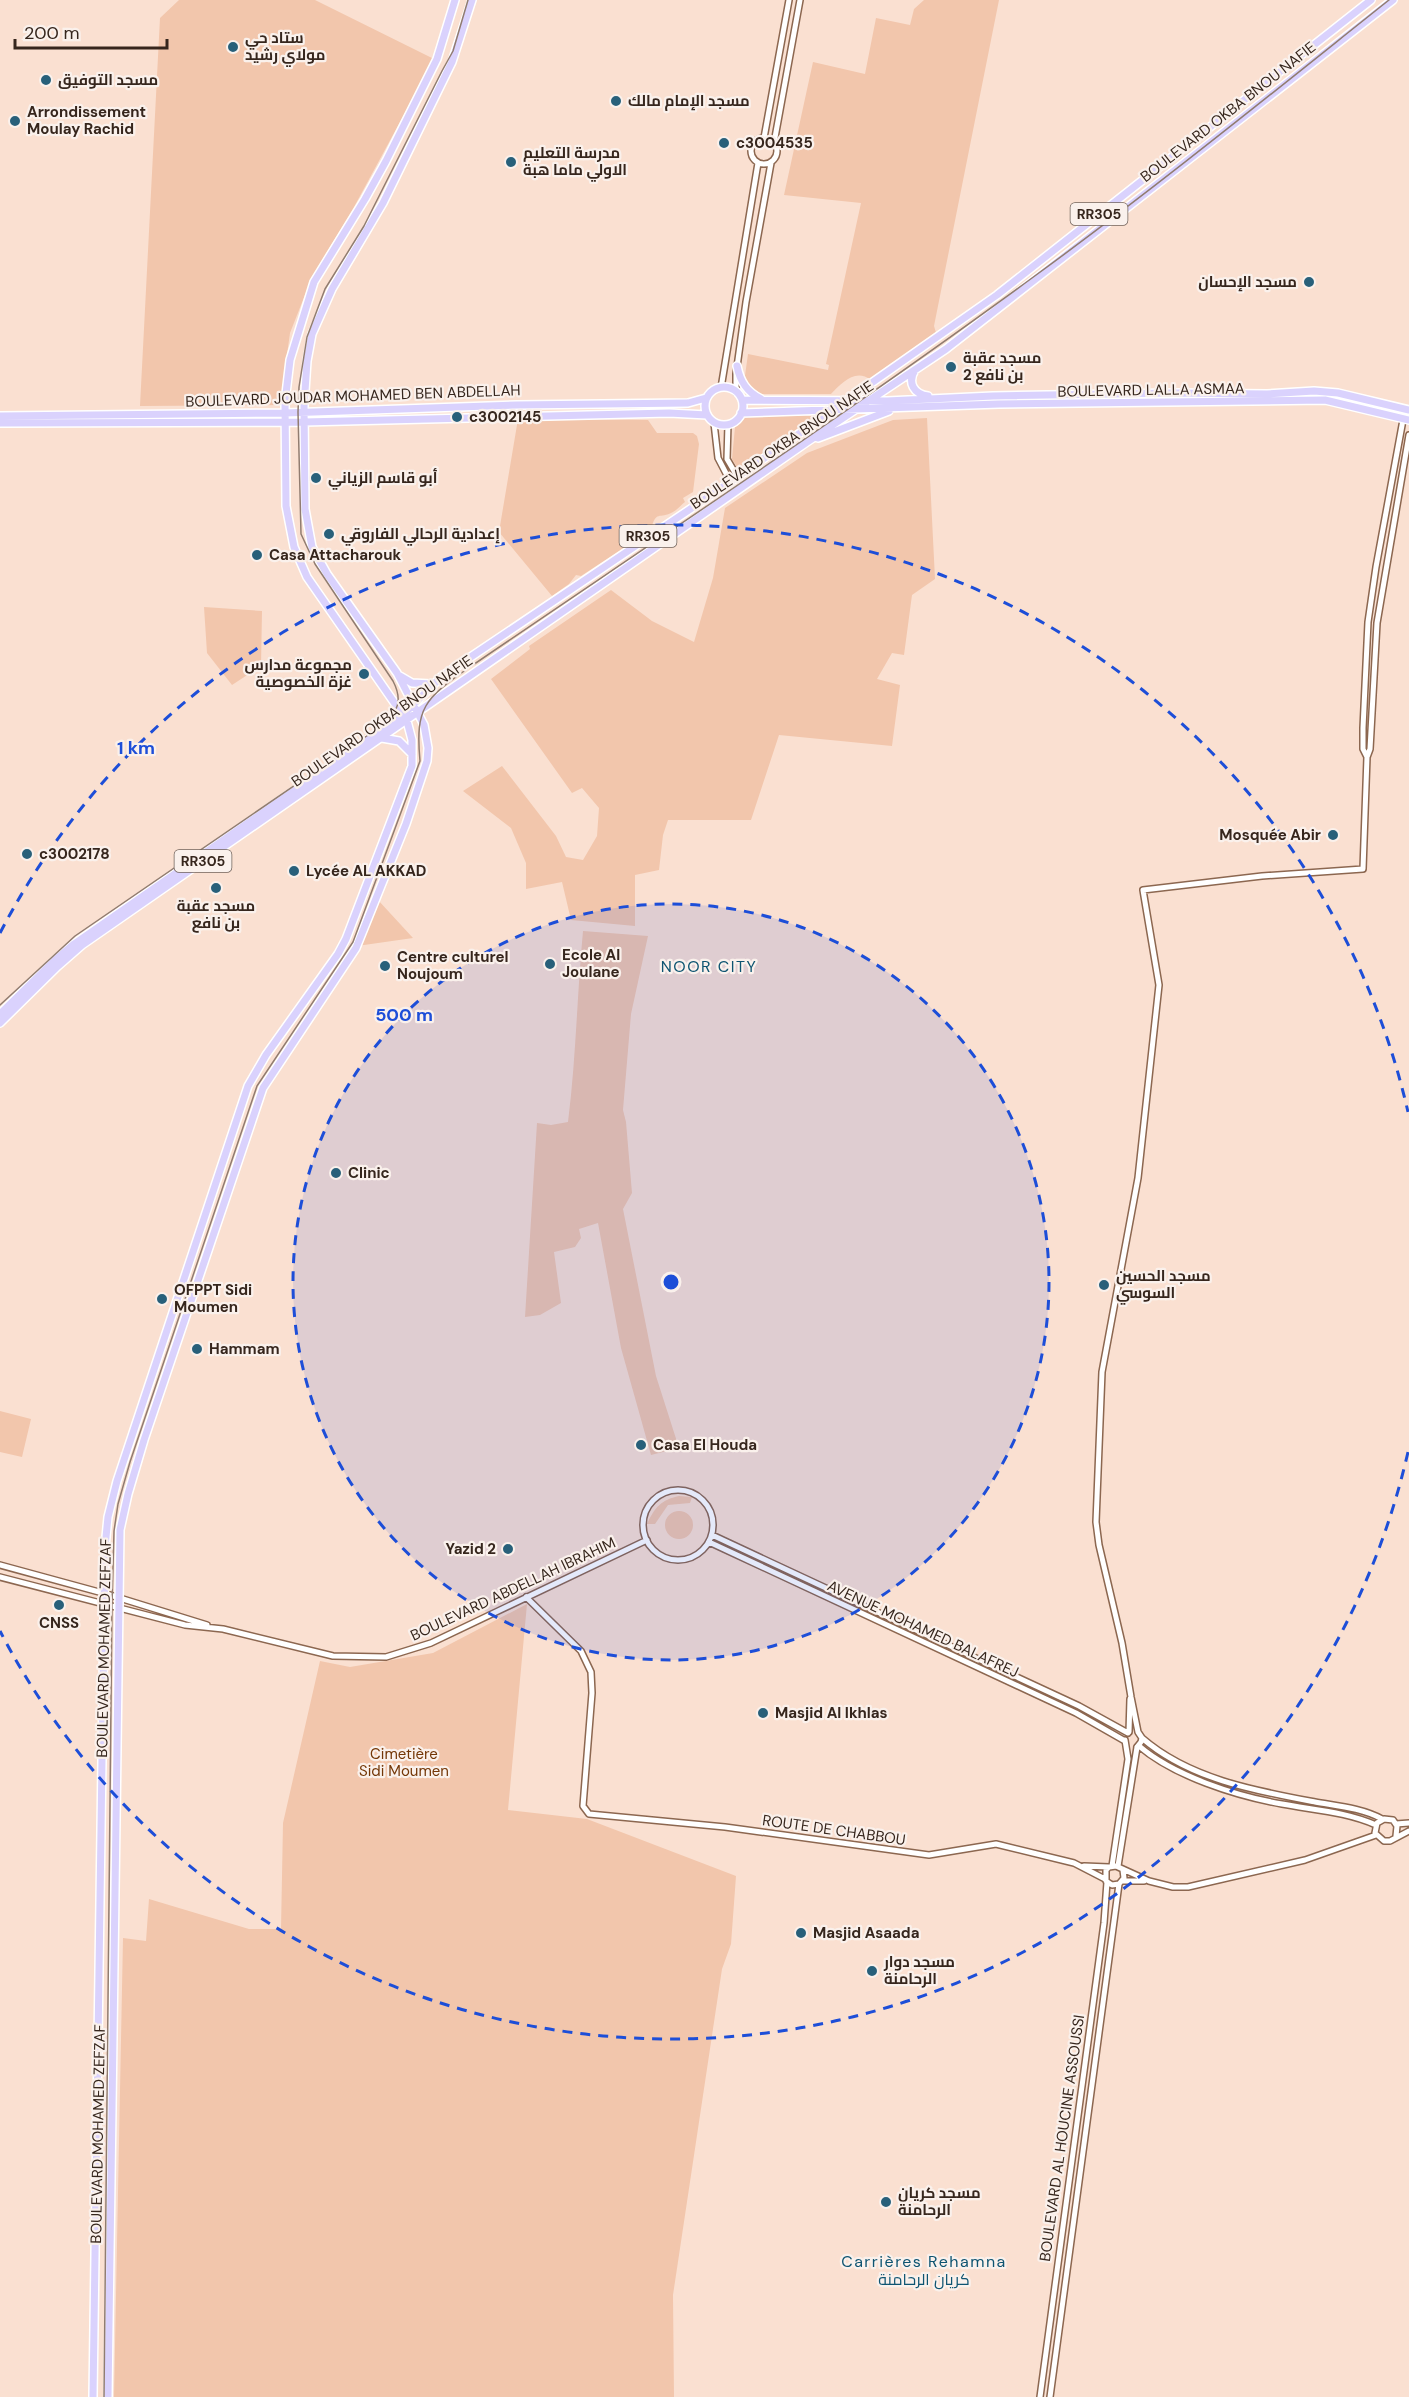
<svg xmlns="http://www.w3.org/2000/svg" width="1409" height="2397" font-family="'DM Sans',Cairo,sans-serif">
<rect width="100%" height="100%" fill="#fae0d1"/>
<path fill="#f2c6ac" d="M 179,0 L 315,0 L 434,59 L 354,207 L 312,277 L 290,333 L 280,405 L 140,406 L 160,18 Z
M 924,0 L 999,0 L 934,326 L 937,336 L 871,380 C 855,368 842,383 831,394 L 746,394 L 743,390 L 748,354 L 828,370 L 829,365 L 826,364 L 861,203 L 784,195 L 813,62 L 865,74 L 876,18 L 910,25 L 914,9 Z
M 820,415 L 740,472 L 732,459 L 735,427 L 745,417 Z
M 927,418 L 935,579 L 912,595 L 904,655 L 892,653 L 877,679 L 900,685 L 892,746 L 779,735 L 751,820 L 668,820 L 663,835 L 659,870 L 635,875 L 635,926 L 571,920 L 562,882 L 526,889 L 526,863 L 511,828 L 463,791 L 502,766 L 556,836 L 566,857 L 583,860 L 597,836 L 599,808 L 582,788 L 572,793 L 491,679 L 530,649 L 529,646 L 611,590 L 652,621 L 694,642 L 713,578 L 725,508 L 807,453 L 893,420 Z
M 518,419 L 648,420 L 657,433 L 693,433 L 697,436 L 699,444 L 693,492 L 683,498 L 685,502 C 681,505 677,510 673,512 C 659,520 656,509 651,530 L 581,576 L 576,575 L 569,584 L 552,596 L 499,532 Z
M 204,607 L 262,611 L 261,666 L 232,685 L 207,653 Z
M 378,900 L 413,938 L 357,946 Z
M 583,931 L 648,936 L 631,1014 L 623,1110 L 626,1122 L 632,1193 L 623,1209 L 656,1376 L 679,1448 L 651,1455 L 621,1348 L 598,1223 L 579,1229 L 581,1238 L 575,1247 L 554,1252 L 561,1303 L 540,1315 L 525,1317 L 537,1123 L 551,1125 L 568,1122 C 576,1059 577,995 583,931 Z
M 0,1411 L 31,1419 L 22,1457 L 0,1452 Z
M 679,1496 L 692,1497 L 690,1503 L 668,1505 L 655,1524 L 647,1524 C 655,1507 661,1500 679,1496 Z
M665 1525a14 14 0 1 1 28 0a14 14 0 1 1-28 0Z
M 527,1604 L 508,1810 L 587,1819 L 736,1876 L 731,1944 L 722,1969 L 673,2295 L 674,2397 L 114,2397 L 123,1938 L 146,1941 L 149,1899 L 249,1929 L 281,1929 L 283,1823 L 320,1661 L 350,1667 L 433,1653 Z"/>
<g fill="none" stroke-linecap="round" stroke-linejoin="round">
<g stroke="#8c6750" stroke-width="8">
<path id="minor" d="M751 151a13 13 0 1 1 26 0a13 13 0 1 1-26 0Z
M 764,138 L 789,0
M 774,143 L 800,0
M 721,388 L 758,163
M 736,392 L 736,374 L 746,302 L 771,163
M 714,423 L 718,458 L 730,481
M 728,424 L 727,459 L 737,476
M 1367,757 L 1363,749 L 1363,728 L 1368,622 L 1376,567 L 1405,409
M643 1525a35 35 0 1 1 70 0a35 35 0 1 1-70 0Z
M 712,1535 L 1079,1706 L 1128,1733
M 709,1542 L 1076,1713 L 1125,1741
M 0,1565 L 110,1595 L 207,1625
M 0,1577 L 185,1625 L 223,1629 L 333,1656 L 386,1657 L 431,1643 L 647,1540
M 526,1597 L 581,1651 L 591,1672 L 592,1693 L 583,1806 L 589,1814 L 725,1827 L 929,1855 L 996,1844 L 1074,1863 L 1105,1879
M 1129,1732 L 1130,1699
M 1142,1738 C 1189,1779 1256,1791 1315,1802 C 1337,1806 1362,1808 1382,1819
M 1139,1746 C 1174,1776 1236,1796 1282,1804 C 1314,1810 1347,1812 1376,1825
M 1137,1747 L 1141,1742 L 1142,1738 L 1138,1732 L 1131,1697 L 1122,1643 L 1099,1545 L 1096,1522 L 1102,1372 L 1138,1178 L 1159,985 L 1143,890 L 1262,876 L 1363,869 L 1367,757 L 1370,749 L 1377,623 L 1409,435
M 1396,1824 L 1409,1823
M 1396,1836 L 1397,1826 L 1393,1820 L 1384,1819 L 1377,1823 L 1375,1833 L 1384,1841 L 1390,1841 L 1409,1831
M 1084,1866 L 1109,1867
M 1112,1866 L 1128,1759 L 1125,1740
M 1118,1866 L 1137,1747
M 1123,1870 L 1124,1878 L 1119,1884 L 1112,1885 L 1106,1881 L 1106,1870 L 1109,1867 L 1116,1866 L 1149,1881 L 1173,1887 L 1188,1887 L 1305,1860 L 1376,1835
M 1122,1881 L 1144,1881
M 1040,2397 L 1104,1923 L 1107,1882
M 1050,2397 L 1119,1884"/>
</g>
<g stroke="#fff" stroke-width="10">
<path id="major" d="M 737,366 C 740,382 747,392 761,399
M 915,370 C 907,383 914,394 928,396
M705 406a19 19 0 1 1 38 0a19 19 0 1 1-38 0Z
M 742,400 L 887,401 L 993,396 L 1174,393 L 1267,394 L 1314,391 L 1338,393 L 1409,410
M 741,413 L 999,404 L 1325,400 L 1409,420
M 0,416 L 285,413 L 517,405 L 688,403 L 706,398
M 0,423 L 304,422 L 669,413 L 707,415
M 818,438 L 889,411
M 400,676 L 412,683 L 431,684
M 382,738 L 399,741 L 412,754
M 0,1014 L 54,961 L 74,944 L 403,715 L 441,677 L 723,487 L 997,295 L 1371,0
M 0,1023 L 58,966 L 82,945 L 807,442 L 946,349 L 1393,0
M 93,2397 L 105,1547 L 108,1517 L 117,1481 L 248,1086 L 266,1055 L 338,954 L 346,939 L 412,766 L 412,740 L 407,721 L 307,577 L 294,547 L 286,506 L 285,402 L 290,360 L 314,282 L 365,199 L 386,161 L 437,59 L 455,0
M 108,2397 L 120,1530 L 128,1494 L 144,1440 L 263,1088 L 356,948 L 406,824 L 427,761 L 428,748 L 424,725 L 397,673 L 327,574 L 312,547 L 305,509 L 304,406 L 307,361 L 312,334 L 332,289 L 383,203 L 452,62 L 472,0"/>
</g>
<use href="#minor" stroke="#fff" stroke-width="5"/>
<use href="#major" stroke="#dad2fd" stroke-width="7"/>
<path stroke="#917c70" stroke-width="1.5" d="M 0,1005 L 75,936 L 371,733 C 391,718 407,708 393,681 L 315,564 L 301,534 L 298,412 L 299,387 L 307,337 L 325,289 L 364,226 L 442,71 L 453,51 L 468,0
M 104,2397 L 112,1605 L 114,1531 L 118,1504 L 130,1462 L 257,1086 L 353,942 L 420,761 C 415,707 425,699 467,669 C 656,540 848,413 1032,278 C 1154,189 1271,94 1389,0"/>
</g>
<circle cx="671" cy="1282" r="378" fill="#1d4ed8" fill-opacity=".12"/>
<g fill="none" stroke="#1d4ed8" stroke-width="3" stroke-dasharray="10 8">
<circle cx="671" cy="1282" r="378"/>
<path d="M1408 1452A756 756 0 0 1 0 1631M0 933A756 756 0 0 1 1408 1112"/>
</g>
<g fill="#28607a" stroke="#faf1ec" stroke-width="2">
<circle cx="233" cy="47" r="6"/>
<circle cx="46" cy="80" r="6"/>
<circle cx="616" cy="101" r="6"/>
<circle cx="15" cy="121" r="6"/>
<circle cx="724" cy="143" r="6"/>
<circle cx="511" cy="162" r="6"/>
<circle cx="1309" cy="282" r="6"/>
<circle cx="951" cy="367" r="6"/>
<circle cx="457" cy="417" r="6"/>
<circle cx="316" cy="478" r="6"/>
<circle cx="329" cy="534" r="6"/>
<circle cx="257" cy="555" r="6"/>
<circle cx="364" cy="674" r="6"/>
<circle cx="1333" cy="835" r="6"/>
<circle cx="27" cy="854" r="6"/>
<circle cx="294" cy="871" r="6"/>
<circle cx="216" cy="888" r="6"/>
<circle cx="550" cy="964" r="6"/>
<circle cx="385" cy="966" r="6"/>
<circle cx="336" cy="1173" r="6"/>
<circle cx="1104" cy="1285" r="6"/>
<circle cx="162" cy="1299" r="6"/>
<circle cx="197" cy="1349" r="6"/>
<circle cx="641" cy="1445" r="6"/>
<circle cx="508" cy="1549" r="6"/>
<circle cx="59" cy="1605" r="6"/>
<circle cx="763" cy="1713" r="6"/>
<circle cx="801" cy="1933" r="6"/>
<circle cx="872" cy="1971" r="6"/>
<circle cx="886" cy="2202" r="6"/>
</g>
<g text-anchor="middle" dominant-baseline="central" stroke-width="4.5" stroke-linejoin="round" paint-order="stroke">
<g fill="#faf1ec" stroke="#71635b" stroke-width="1.5">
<rect x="1070.5" y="203" width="57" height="22" rx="4.5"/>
<rect x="619.5" y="525" width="57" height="22" rx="4.5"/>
<rect x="174.5" y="850" width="57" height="22" rx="4.5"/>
</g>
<g font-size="14" font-weight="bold" fill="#36261d">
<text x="1099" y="214">RR305</text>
<text x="648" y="536">RR305</text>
<text x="203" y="861">RR305</text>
</g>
<g font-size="15" font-weight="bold" fill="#36261d" stroke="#faf1ec" text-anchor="start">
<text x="245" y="38">ستاد حي<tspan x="245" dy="17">مولاي رشيد</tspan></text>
<text x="58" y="80">مسجد التوفيق</text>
<text x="628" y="101">مسجد الإمام مالك</text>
<text x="27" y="112">Arrondissement<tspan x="27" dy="17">Moulay Rachid</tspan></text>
<text x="736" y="143">c3004535</text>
<text x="523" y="153">مدرسة التعليم<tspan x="523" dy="17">الاولي ماما هبة</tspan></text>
<text x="1297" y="282" text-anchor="end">مسجد الإحسان</text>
<text x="963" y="358">مسجد عقبة<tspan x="963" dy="17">بن نافع 2</tspan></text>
<text x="469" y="417">c3002145</text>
<text x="328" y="478">أبو قاسم الزياني</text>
<text x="341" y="534">إعدادية الرحالي الفاروقي</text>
<text x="269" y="555">Casa Attacharouk</text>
<text x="352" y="665" text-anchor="end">مجموعة مدارس<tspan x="352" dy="17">غزة الخصوصية</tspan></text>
<text x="1321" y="835" text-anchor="end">Mosquée Abir</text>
<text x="39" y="854">c3002178</text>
<text x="306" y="871">Lycée AL AKKAD</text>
<text x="216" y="906" text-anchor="middle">مسجد عقبة<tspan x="216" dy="17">بن نافع</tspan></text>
<text x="562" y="955">Ecole Al<tspan x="562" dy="17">Joulane</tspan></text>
<text x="397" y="957">Centre culturel<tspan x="397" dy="17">Noujoum</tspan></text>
<text x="348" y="1173">Clinic</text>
<text x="1116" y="1276">مسجد الحسين<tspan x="1116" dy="17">السوسي</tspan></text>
<text x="174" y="1290">OFPPT Sidi<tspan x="174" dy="17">Moumen</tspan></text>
<text x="209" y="1349">Hammam</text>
<text x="653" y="1445">Casa El Houda</text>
<text x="496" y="1549" text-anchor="end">Yazid 2</text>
<text x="59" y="1623" text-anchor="middle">CNSS</text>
<text x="775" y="1713">Masjid Al Ikhlas</text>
<text x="813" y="1933">Masjid Asaada</text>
<text x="884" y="1962">مسجد دوار<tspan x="884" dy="17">الرحامنة</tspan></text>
<text x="898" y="2193">مسجد كريان<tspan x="898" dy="17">الرحامنة</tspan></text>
</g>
<g font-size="15" fill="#36261d" stroke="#faf1ec">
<text transform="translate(1228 112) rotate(-38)">BOULEVARD OKBA BNOU NAFIE</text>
<text transform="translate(1151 390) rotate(-1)">BOULEVARD LALLA ASMAA</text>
<text transform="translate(353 396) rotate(-2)">BOULEVARD JOUDAR MOHAMED BEN ABDELLAH</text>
<text transform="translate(782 445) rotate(-34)">BOULEVARD OKBA BNOU NAFIE</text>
<text transform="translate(382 721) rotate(-35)">BOULEVARD OKBA BNOU NAFIE</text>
<text transform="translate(513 1589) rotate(-25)">BOULEVARD ABDELLAH IBRAHIM</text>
<text transform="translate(923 1629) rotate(25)">AVENUE MOHAMED BALAFREJ</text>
<text transform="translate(104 1648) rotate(-89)">BOULEVARD MOHAMED ZEFZAF</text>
<text transform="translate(834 1830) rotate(8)">ROUTE DE CHABBOU</text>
<text transform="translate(98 2134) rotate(-89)">BOULEVARD MOHAMED ZEFZAF</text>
<text transform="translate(1062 2138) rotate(-82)">BOULEVARD AL HOUCINE ASSOUSSI</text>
</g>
<g font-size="15" fill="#743707" stroke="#faf1ec">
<text x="404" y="1754">Cimetière<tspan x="404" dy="17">Sidi Moumen</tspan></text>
</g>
<g font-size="16" letter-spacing="1.5" fill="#0e5471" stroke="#faf1ec">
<text x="709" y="966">NOOR CITY</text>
<text x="924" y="2261">Carrières Rehamna<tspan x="924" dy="18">كريان الرحامنة</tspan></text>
</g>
</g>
<circle cx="671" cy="1282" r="9" fill="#1d4ed8" stroke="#faf1ec" stroke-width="3"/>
<g font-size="18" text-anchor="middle" font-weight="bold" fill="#1d4ed8" stroke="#faf1ec" stroke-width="4.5" stroke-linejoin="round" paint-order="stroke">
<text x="136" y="754">1 km</text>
<text x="404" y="1021">500 m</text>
</g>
<path d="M15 39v9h152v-9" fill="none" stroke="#36261d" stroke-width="3"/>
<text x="24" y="39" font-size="18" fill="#36261d" stroke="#faf1ec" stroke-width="4.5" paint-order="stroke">200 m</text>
</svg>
